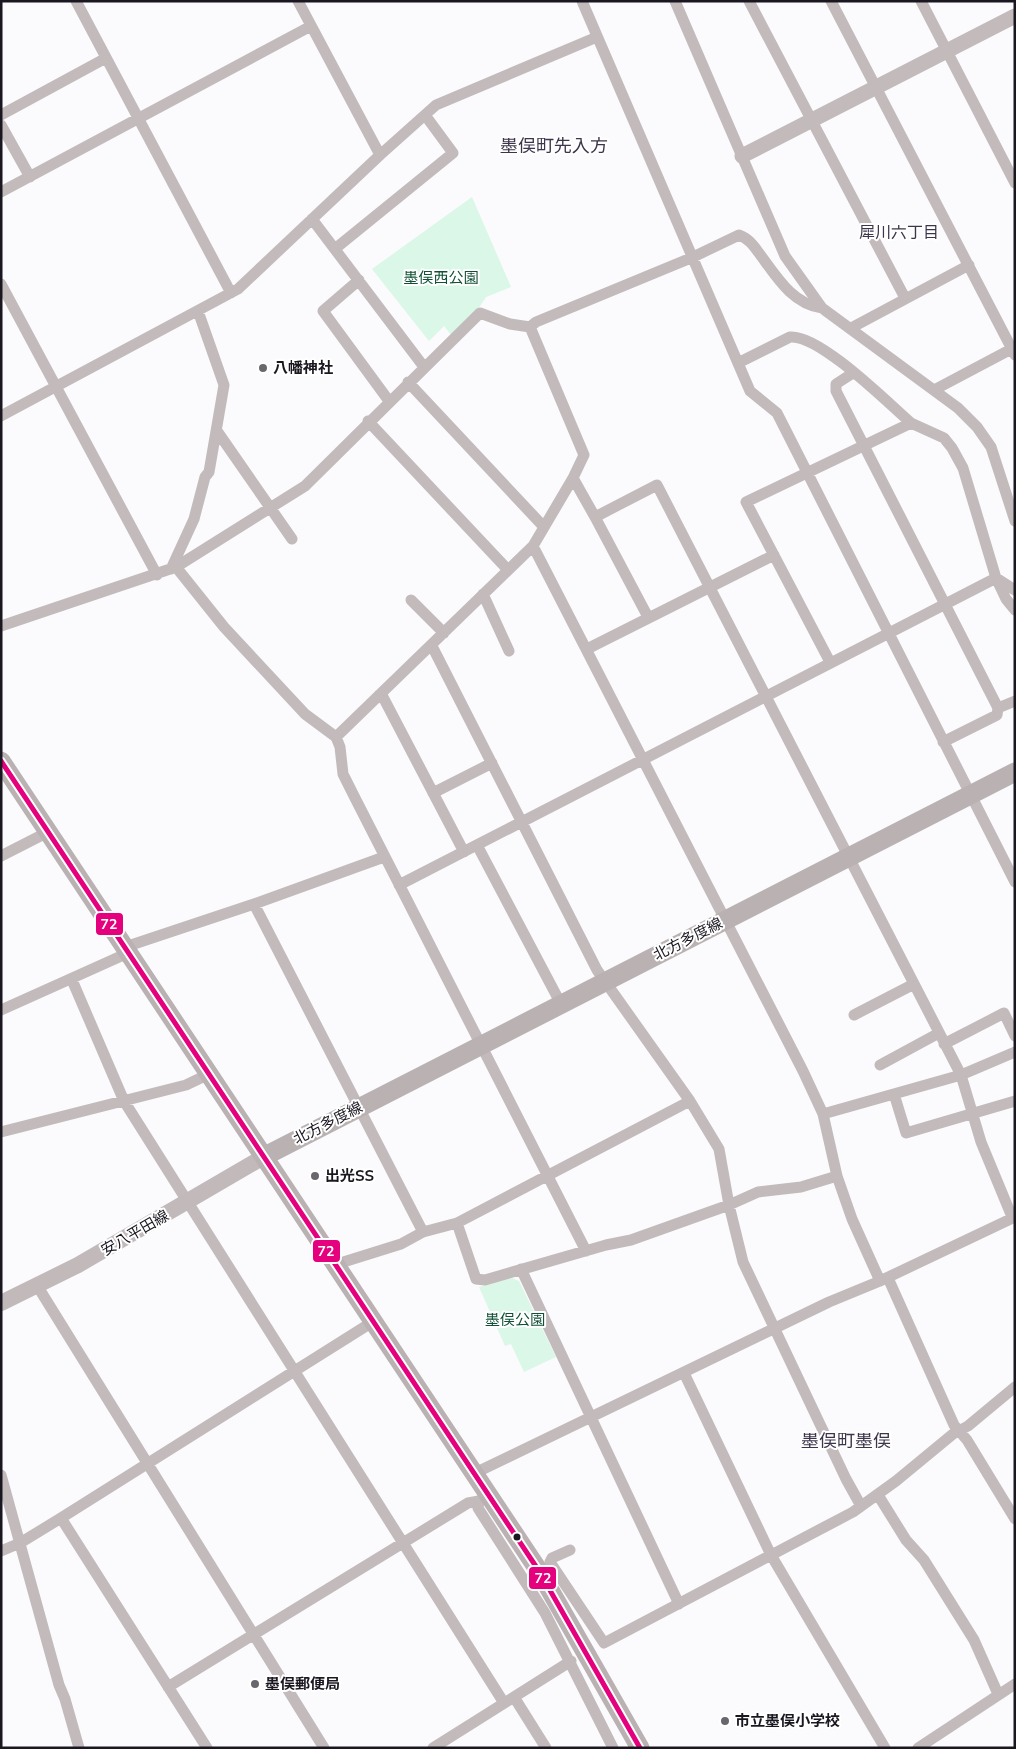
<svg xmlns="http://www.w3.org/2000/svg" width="1016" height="1749" font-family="'Nunito Sans','Noto Sans JP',sans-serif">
<rect width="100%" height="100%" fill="#fbfafd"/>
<path fill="#daf7e8" d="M 472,197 L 511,287 L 486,297 L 478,309 L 452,336 L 444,326 L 429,341 L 372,269 Z
M 512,1278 L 519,1281 L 556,1357 L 524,1372 L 511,1344 L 505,1346 L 479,1287 Z"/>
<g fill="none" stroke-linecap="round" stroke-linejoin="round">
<path stroke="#c3babb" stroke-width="11" d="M 76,1 L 231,293
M 582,1 L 750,391 L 777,413 L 1015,882
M 675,1 L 785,256 L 822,308 L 958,408 L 977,427 L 991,447 L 1015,521
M 749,1 L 905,298
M 831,1 L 1015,355
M 921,1 L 1015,183
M 1,115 L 106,58
M 1,125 L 30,177
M 380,155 L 436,105 L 597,37
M 1,192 L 311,26
M 312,219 L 424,367
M 336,248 L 453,153 L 425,115
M 359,280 L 323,311 L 389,401
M 1,284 L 157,575
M 530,327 L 584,455 L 573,478
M 851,328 L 969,265
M 738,363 L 790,337 C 819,334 887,402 911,423
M 853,373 L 836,384 L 836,391 L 998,708 L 997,715 L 943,742
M 408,382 L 543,526
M 934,390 L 1015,347
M 1,416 L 238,289 L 380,155 L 298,1
M 368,421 L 508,570
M 217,431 L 292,539
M 595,517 L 648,617
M 533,546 L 803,1071 L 823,1114 L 837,1176 L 852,1219 L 880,1281
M 176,567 L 224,627 L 305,714 L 336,737 L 340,747 L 343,774 L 353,794 L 586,1251
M 171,569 L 194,519 L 205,477 L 209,472 L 224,385 L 198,311
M 1015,590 L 996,578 L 1006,599 L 1015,610
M 483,594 L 509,651
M 411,600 L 444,633
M 1,626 L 176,567 L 305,486 L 480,313 L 510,324 L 530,327 L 536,322 L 691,258 L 739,235 C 748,238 753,245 759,253 C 776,276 792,304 822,308
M 432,646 L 597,970 L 690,1101 L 719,1149 L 729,1205 L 743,1262 L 846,1479 L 861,1506
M 587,649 L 774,555
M 379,695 L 383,697 L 464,852
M 998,708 L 1015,701
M 336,737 L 533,546 L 573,478 L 595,517 L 657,485 L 961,1075 L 823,1114
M 433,793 L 492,763
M 477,845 L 561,1004
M 1,856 L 48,832
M 399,885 L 996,578 L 963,468 L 952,448 L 944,438 L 911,423 L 746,502 L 830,662
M 254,904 L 423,1232
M 126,949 L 134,944 L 254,904 L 384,857
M 72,980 L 124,1101 L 504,1703
M 1,1010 L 128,953
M 854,1015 L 914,984
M 944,1044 L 1004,1013 L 1015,1036
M 880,1065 L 939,1033
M 894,1094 L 906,1133 L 1015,1101
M 1,1132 L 186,1085 L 209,1074
M 1012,1217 L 981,1142 L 961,1075 L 1015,1052
M 457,1223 L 476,1279 L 485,1280 L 606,1245 L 631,1240 L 729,1205 L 758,1192 L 801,1187 L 837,1176
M 337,1264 L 401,1244 L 423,1232 L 457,1223 L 690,1101
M 521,1269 L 679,1604
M 888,1278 L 954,1425 L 967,1440 L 1015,1519
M 38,1287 L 324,1748
M 684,1373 L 771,1555 L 885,1748
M 475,1473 L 829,1302 L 880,1281 L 1015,1217
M 1,1475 L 59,1685 L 65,1699 L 79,1748
M 878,1495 L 906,1540 L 924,1560 L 974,1640 L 998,1694
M 479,1501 L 478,1508 L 545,1613 L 613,1748
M 61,1518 L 207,1748
M 570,1550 L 552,1558 L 550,1562 L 604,1643 L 853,1512 L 896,1481 L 953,1434 L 968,1426 L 1015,1387
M 1,1551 L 20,1543 L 61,1518 L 374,1321
M 168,1687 L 468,1503 L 479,1501 L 488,1494
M 514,1697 L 546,1748
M 433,1748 L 571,1661
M 918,1748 L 1015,1684"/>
<path stroke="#c3babb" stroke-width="15" d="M 742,156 L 1015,16"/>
<path stroke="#c2b9bb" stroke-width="16" d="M 1,1303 L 78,1265 L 265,1156"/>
<path stroke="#bab2b2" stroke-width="19" d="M 1,761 L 539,1571 L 640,1748
M 265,1156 L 1015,772"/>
<g stroke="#fff" stroke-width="9">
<path id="bus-1" d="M 1,761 L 539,1571 L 640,1748"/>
</g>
<use href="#bus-1" stroke="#e5007d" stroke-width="5"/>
</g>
<g fill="#69666d" stroke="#fff" stroke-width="2">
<circle cx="263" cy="368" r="5"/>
<circle cx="315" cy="1176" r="5"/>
<circle cx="255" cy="1684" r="5"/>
<circle cx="725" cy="1721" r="5"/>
</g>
<circle fill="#1a1720" stroke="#fff" stroke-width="2" cx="517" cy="1537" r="4.5"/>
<g text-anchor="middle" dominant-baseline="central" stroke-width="4" stroke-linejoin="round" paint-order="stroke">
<g font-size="15" fill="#115136" stroke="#fff">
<text x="441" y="278">墨俣西公園</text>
<text x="515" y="1320">墨俣公園</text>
</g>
<g font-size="15" font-weight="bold" fill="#1a1720" stroke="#fff" text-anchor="start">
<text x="273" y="368">八幡神社</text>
<text x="325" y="1176">出光SS</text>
<text x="265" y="1684">墨俣郵便局</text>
<text x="735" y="1721">市立墨俣小学校</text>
</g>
<g font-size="15" fill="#1a1720" stroke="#fff">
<text transform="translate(688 939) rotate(-27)">北方多度線</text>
<text transform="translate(328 1123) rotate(-27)">北方多度線</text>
<text transform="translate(135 1233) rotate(-30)">安八平田線</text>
</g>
<g font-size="16" fill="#3c354b" stroke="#fff">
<text x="899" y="233">犀川六丁目</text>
</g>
<g font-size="18" fill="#3c354b" stroke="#fff">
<text x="554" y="146">墨俣町先入方</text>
<text x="846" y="1441">墨俣町墨俣</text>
</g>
</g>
<g stroke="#fff" stroke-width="2">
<rect x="95" y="912" width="29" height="24" rx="5" fill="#e5007d"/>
<rect x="312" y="1239" width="29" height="24" rx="5" fill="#e5007d"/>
<rect x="528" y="1566" width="29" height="24" rx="5" fill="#e5007d"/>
</g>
<g font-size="14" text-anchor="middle" font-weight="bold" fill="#fff">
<text x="109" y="929">72</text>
<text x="326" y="1256">72</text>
<text x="543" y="1583">72</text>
</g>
<rect width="1016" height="1749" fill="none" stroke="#1a1720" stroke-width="5"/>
</svg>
